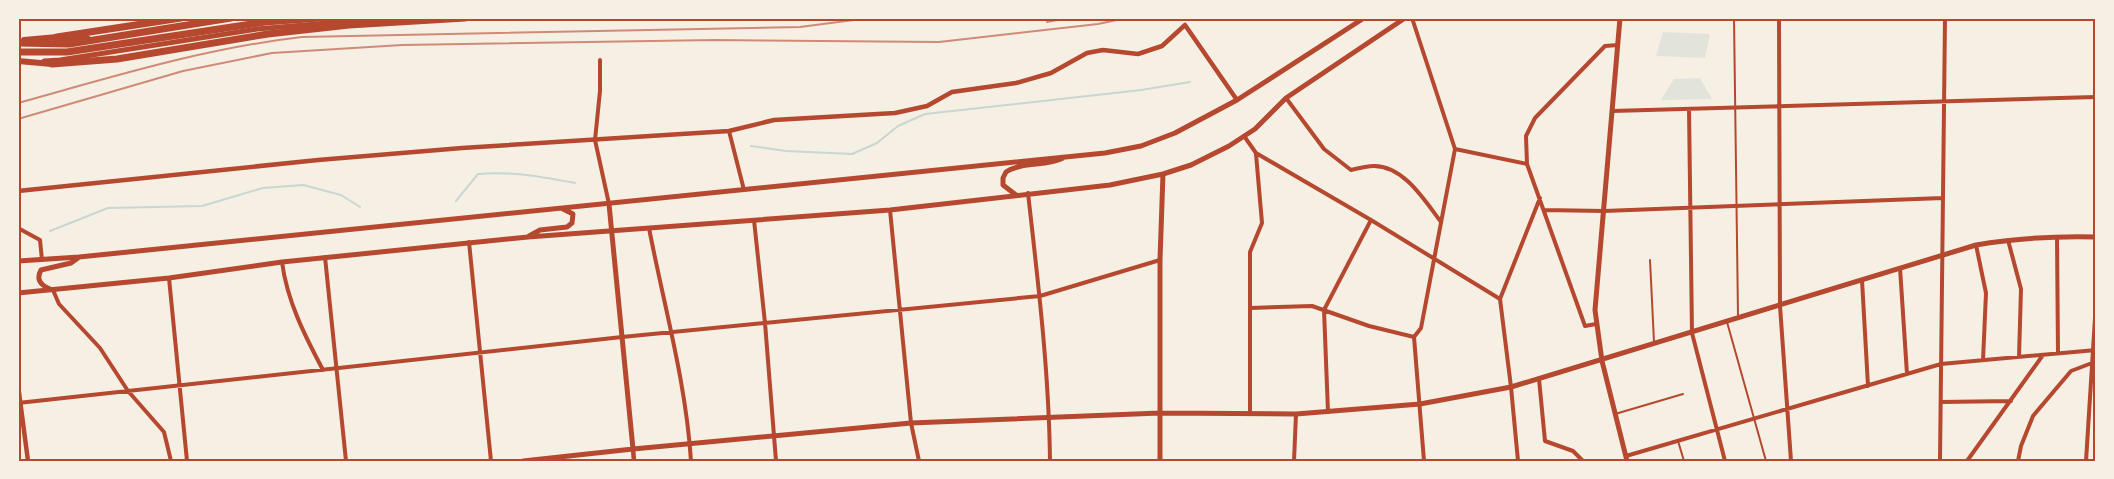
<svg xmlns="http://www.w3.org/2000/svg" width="2114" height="479" font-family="Commissioner,sans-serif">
<rect width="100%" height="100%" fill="#f6efe4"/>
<path fill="#e2e4dc" d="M 1663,32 L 1710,34 L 1705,58 L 1656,56 Z
M 1700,78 L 1712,99 L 1661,100 L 1674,79 Z"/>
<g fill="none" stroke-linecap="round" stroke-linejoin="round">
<path stroke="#c9d6d2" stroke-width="2" d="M 751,146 L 786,151 L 852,154 L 877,143 L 898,126 L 925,114 L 1141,90 L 1190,82
M 456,201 L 478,174 C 512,171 542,177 575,183
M 50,231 L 108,208 L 202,206 L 263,188 L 303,185 L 341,195 L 360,207"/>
<path stroke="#b5482f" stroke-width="2" d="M 1734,18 L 1738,315
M 1650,260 L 1654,342
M 1727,322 L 1766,461
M 1615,414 L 1683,394
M 1678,441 L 1684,461"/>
<path stroke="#b5482f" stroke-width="4" d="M 1412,18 L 1455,149 L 1421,328 L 1414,337 L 1424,461
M 1779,18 L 1780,306 L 1791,461
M 600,60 L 600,91 L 595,140 L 609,204
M 1286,98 L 1324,149 L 1351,170 C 1359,168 1367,166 1374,166 C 1404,166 1425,201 1441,222
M 1689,109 L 1692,333 L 1725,461
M 1612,111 L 2096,97
M 729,131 L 744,190
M 1244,136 L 1256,153 L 1371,220 L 1500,299
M 1455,149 L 1527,164
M 1028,193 C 1038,282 1049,371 1050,461
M 890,210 L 911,423 L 919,461
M 1544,210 L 1604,211 L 1943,198
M 754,220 L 765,323 L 776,461
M 18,228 L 40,240 L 42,260
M 649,228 C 664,306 686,382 691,461
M 2057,237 L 2058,353
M 2008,240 L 2021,289 L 2019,357
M 469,242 L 491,461
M 1976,245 L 1986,293 L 1983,360
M 325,257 L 346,461
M 282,262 C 287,301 305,336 323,370
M 1900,268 L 1907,374
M 169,278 L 187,461
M 1862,280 L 1868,386
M 53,290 L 59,304 L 100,348 L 128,391 L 164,432 L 171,461
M 1250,308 L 1312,306 L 1369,326 L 1414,337
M 1596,324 L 1585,326 L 1527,164 L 1526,136 L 1535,118 L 1605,46 L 1618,45
M 1539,379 L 1545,441 L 1573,451 L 1583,461
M 1941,402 L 2011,401
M 18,403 L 622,337 L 1040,296 L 1160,260
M 1328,412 L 1324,310 L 1371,220
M 1250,413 L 1250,252 L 1262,223 L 1256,154
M 1626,456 L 1941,364 L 2096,350
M 1294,461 L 1296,414
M 1518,461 L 1511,387 L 1500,299 L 1540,198
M 1940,461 L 1945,18
M 1967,461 L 2043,355
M 2018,461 L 2021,446 L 2033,416 L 2071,371 L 2092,363
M 2086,461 L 2096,302"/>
<path stroke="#b5482f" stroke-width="4.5" d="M 18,191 L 318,160 L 462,148 L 729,131 L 774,120 L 895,113 L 927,106 L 952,92 L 1016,83 L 1051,73 L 1087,53 L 1103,50 L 1138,54 L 1162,46 L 1185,25 L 1237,100
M 18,385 L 28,461
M 633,449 L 634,461"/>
<path stroke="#b5482f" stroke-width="5" d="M 1620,18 L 1595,310 L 1602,361 L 1627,461
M 55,41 L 88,38
M 44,61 L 60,60 L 257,29 L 387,18
M 1016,195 L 1003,185 L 1003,178 L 1006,172 C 1023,161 1046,167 1063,158
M 609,204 L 633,449
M 529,236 L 540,230 L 567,227 L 572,223 L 573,214 L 563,209
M 18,261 L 79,257 L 1105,153 L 1141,146 L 1175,133 L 1237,100 L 1364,18
M 50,289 C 40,285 36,279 41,270 L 71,263 L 78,258
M 18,293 L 169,278 L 282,262 L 528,237 L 890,210 L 1110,185 L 1163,174 L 1191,165 L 1229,146 L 1255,129 L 1286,98 L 1405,18
M 523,461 L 633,449 L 911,423 L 1160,413 L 1296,414 L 1420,404 L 1511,387 L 1976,245 C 2016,238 2055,236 2096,237
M 1160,461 L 1160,260 L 1163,174"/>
<path stroke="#b5482f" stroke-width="6" d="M 24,40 L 57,37
M 18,61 L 52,64"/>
<path stroke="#b5482f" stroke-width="7" d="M 57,37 L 181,18
M 18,43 L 69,44 L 231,18
M 18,52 L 67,52 L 265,22 L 320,18
M 52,64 L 117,59 L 268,34 L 349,25 L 465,18"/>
<path stroke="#cf8b77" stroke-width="2" d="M 1047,22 L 1068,18
M 18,103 C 112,77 205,48 302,37 L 800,27 L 869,18
M 18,119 L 183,71 L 272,53 L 402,45 L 715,40 L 939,42 L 1098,24 L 1126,18"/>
</g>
<rect width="2114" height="479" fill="none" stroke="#f6efe4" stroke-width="39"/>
<rect x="20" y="20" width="2074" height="440" fill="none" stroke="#b5482f" stroke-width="2"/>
</svg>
